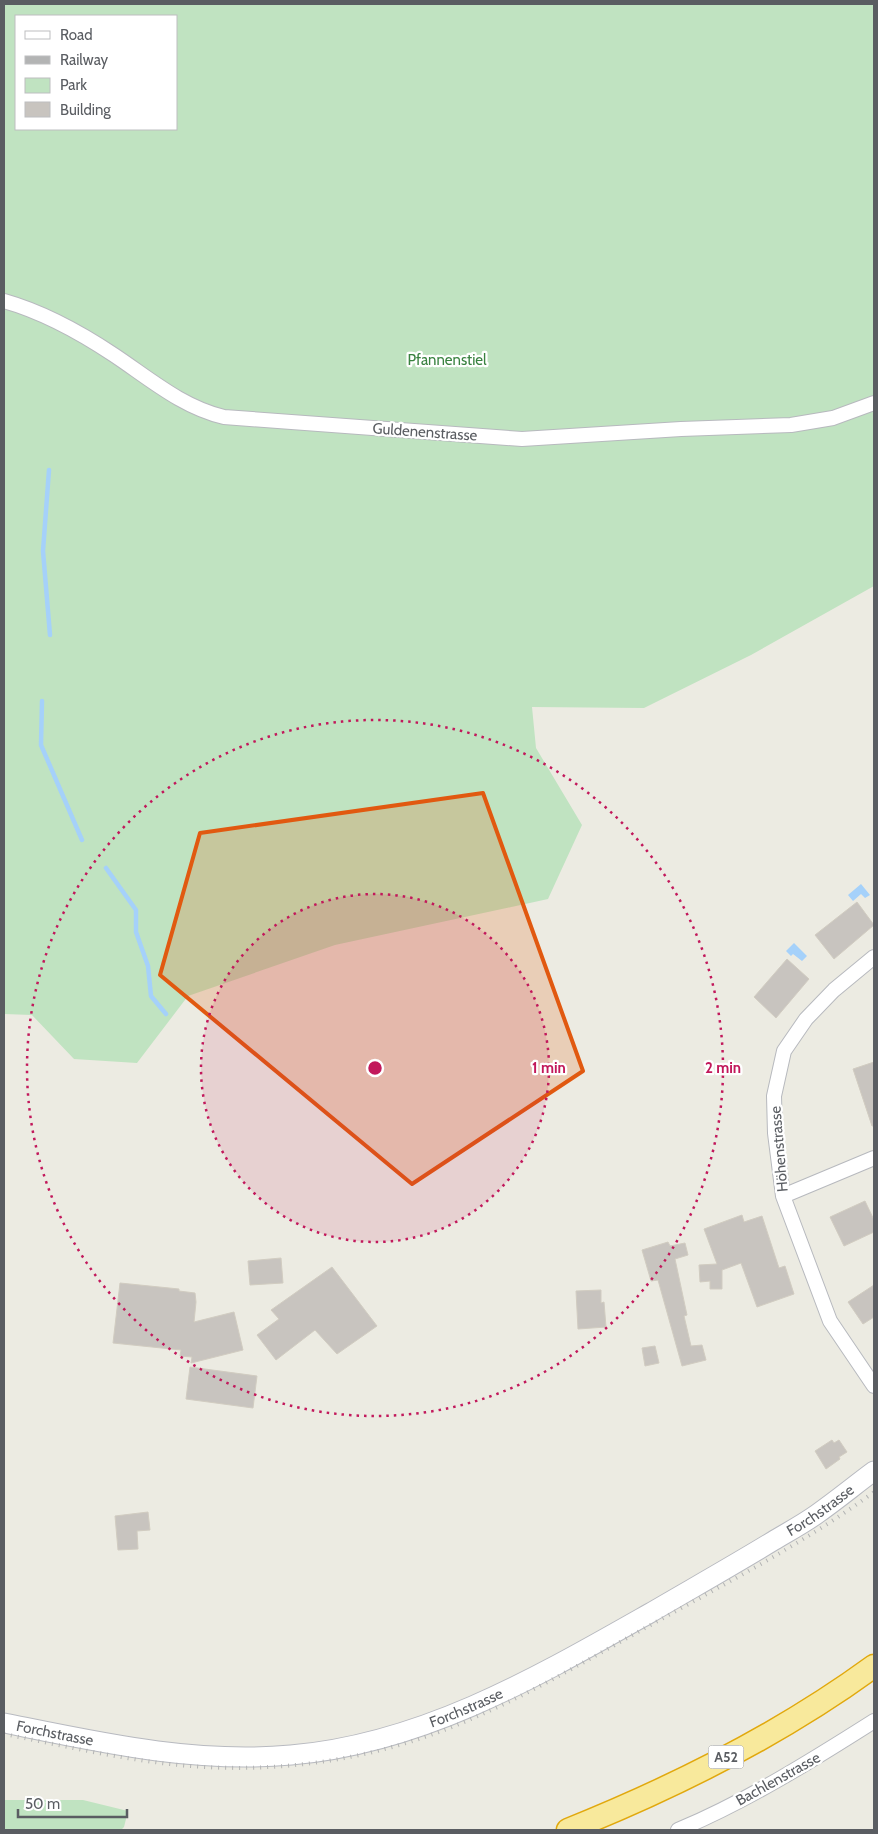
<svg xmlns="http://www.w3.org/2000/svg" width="878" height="1834" font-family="Cabin,sans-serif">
<rect width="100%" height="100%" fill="#ecebe2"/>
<path fill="#c0e3c1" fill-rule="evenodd" d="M 4,4 L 874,4 L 874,586 L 751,655 L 644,708 L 532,707 L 536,748 L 582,825 L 548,899 L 335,945 L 188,996 L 137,1063 L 74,1059 L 32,1015 L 4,1014 ZM 16,16 L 176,16 L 176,129 L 16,129 Z
M 4,1800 L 83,1800 L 128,1811 L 124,1827 L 121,1830 L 4,1830 Z"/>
<path fill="#a5d1fa" d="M 861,884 L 870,895 L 865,898 L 861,894 L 853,901 L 848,895 Z
M 794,943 L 807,956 L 802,961 L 793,954 L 791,956 L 786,951 Z"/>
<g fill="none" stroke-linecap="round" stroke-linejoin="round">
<path stroke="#a5d1fa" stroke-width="4.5" d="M 49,470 L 43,551 L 50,635
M 42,701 L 41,745 L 82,840
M 106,868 L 136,910 L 136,932 L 148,966 L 151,996 L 166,1014"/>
</g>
<path fill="#c8c4bf" stroke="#d1ccc1" d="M 857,902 L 874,925 L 834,959 L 815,935 Z
M 787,959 L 809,979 L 776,1018 L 754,997 Z
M 874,1062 L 874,1126 L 872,1126 L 853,1069 Z
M 865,1201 L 874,1220 L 874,1232 L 844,1246 L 830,1217 Z
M 742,1215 L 744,1222 L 762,1216 L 779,1268 L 785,1266 L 794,1294 L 757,1307 L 741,1263 L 722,1270 L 722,1289 L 710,1289 L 710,1281 L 700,1282 L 699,1265 L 717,1264 L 704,1229 Z
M 668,1242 L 670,1246 L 685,1243 L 688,1255 L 675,1259 L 687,1315 L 684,1316 L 691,1346 L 702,1345 L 706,1360 L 682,1366 L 658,1280 L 651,1281 L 642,1250 Z
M 281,1258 L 283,1283 L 250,1285 L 248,1261 Z
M 332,1267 L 377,1326 L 337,1354 L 315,1330 L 276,1360 L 257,1335 L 279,1319 L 271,1310 Z
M 120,1283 L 179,1289 L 179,1291 L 195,1293 L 196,1302 L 194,1322 L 234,1312 L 243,1350 L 191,1363 L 192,1357 L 180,1356 L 181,1350 L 113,1343 Z
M 874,1285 L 874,1317 L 863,1324 L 848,1302 Z
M 601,1290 L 601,1303 L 604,1302 L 606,1327 L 578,1329 L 576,1291 Z
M 655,1346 L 659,1363 L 645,1366 L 642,1348 Z
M 190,1367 L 257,1376 L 253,1408 L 186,1399 Z
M 832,1440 L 834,1443 L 839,1440 L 847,1452 L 839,1457 L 840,1459 L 826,1469 L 815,1451 Z
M 148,1512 L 150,1530 L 137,1531 L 138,1549 L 118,1550 L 115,1516 Z"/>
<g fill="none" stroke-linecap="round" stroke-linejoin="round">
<g stroke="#b7b9be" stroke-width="16">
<path id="minor" d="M 4,301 C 43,312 81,333 114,355 C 150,379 182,407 224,417 L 522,439 L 681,429 L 791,425 L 833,418 L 874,403
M 874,957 L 834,990 L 806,1019 L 784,1051 L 774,1096 L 775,1133 L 783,1196 L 830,1321 L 874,1386
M 783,1196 L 874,1158
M 678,1830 C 747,1801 811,1761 874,1721"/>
</g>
<g stroke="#b8bac0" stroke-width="21">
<g id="secondary">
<path id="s1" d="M 4,1723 C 98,1742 194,1764 291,1755 C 422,1744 537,1677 650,1613 C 691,1589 732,1566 773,1541 C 788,1532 803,1524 817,1514 C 837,1500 855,1485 874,1471"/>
</g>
</g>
<g stroke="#e1a80d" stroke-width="25">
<path id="trunk" d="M 568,1830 C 675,1787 781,1734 874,1666"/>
</g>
<use href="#minor" stroke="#fff" stroke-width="14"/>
<use href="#secondary" stroke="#fff" stroke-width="19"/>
<use href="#trunk" stroke="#f8e99c" stroke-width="22"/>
<path stroke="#b3b4b4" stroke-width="4" stroke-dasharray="1 6" stroke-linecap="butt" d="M 4,1734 C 70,1747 136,1763 204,1767 C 296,1772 387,1756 471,1719 C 532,1693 589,1659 647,1627 C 724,1584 803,1544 874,1492"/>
</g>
<path fill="#e15910" fill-opacity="0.2" stroke="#e15910" stroke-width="4" stroke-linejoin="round" d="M 483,793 L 583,1071 L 412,1184 L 160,975 L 200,833 Z"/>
<circle cx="375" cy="1068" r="174" fill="#c2185b" fill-opacity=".12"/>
<g fill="none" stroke="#c2185b" stroke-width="2.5" stroke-dasharray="2.5 5">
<circle cx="375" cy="1068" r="174"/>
<circle cx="375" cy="1068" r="348"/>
</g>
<g text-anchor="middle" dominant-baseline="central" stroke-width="4.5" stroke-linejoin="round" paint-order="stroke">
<rect fill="#fff" stroke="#8c8e91" stroke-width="1" x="708.5" y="1745.5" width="35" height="23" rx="4"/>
<g font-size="14" font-weight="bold" fill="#5a5d62">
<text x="726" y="1757">A52</text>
</g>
<g font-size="15" fill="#398240" stroke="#fff">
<text x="447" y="360">Pfannenstiel</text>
</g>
<g font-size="15" fill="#5a5d62" stroke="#fff">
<text transform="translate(425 432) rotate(4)">Guldenenstrasse</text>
<text transform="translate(779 1149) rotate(-95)">Höhenstrasse</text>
<text stroke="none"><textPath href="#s1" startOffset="878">Forchstrasse</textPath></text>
<text stroke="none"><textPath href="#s1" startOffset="472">Forchstrasse</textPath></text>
<text stroke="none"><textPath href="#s1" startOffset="52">Forchstrasse</textPath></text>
<text transform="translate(778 1779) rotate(-29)">Bachlenstrasse</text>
</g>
</g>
<circle cx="375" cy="1068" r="8" fill="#c2185b" stroke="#fff" stroke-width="2.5"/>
<g font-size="15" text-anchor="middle" font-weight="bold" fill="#c2185b" stroke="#fff" stroke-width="4.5" stroke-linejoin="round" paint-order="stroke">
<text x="549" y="1073">1 min</text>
<text x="723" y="1073">2 min</text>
</g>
<rect width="878" height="1834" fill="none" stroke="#5a5d62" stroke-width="10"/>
<rect x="15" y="15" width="162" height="115" fill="#ffffff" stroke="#bdbec0"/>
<rect x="25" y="31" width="25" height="8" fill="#ffffff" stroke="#bdbec0"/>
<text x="60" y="40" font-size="15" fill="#5a5d62">Road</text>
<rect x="25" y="56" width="25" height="8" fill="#b3b4b4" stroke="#bdbec0"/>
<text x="60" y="65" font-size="15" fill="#5a5d62">Railway</text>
<rect x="25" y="78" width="25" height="15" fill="#c0e3c1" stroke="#bdbec0"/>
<text x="60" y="90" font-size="15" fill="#5a5d62">Park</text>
<rect x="25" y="102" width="25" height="15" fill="#c8c4bf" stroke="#bdbec0"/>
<text x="60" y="115" font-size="15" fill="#5a5d62">Building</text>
<path d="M18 1809v8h109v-8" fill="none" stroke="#5a5d62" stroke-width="2.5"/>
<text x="25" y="1809" font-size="15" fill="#5a5d62" stroke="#ffffff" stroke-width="4" paint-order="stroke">50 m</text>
</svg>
